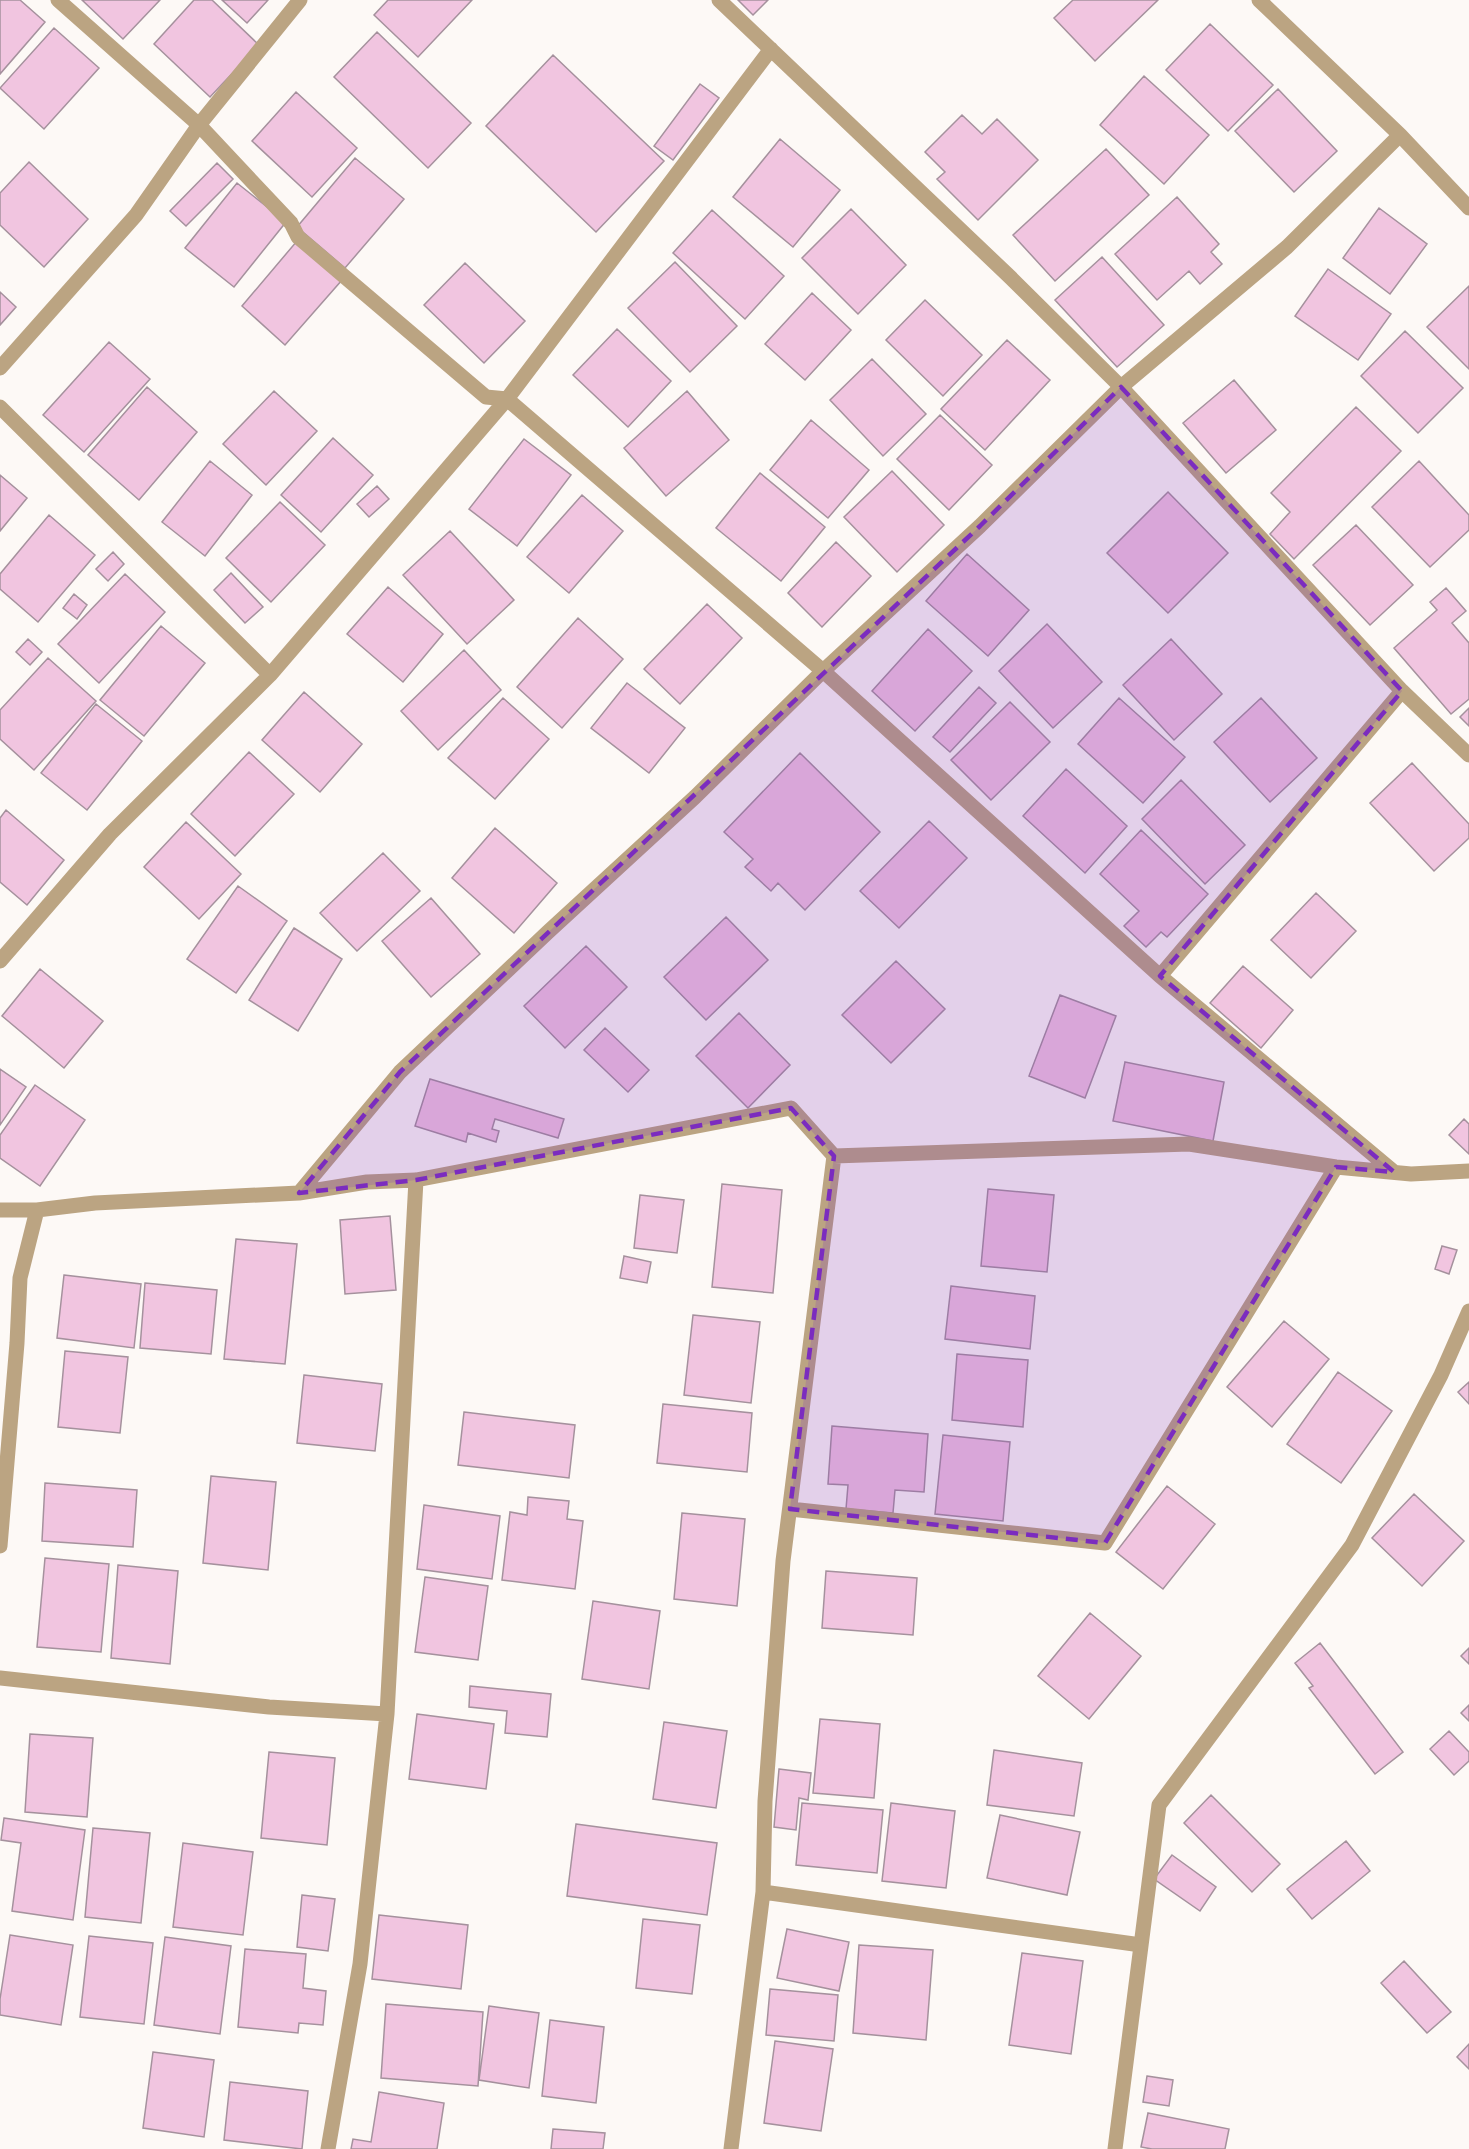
<svg xmlns="http://www.w3.org/2000/svg" width="1469" height="2149" font-family="Lato,sans-serif">
<rect width="100%" height="100%" fill="#fdf9f6"/>
<path fill="#f1c5e0" stroke="#a5919d" stroke-width="1.5" d="M 0,0 L 20,0 L 45,22 L 0,74 Z
M 82,0 L 160,0 L 123,39 Z
M 194,0 L 212,0 L 259,45 L 210,97 L 154,44 Z
M 222,0 L 268,0 L 247,23 Z
M 388,0 L 472,0 L 418,57 L 374,15 Z
M 738,0 L 768,0 L 753,15 Z
M 1073,0 L 1158,0 L 1095,61 L 1054,18 Z
M 1210,24 L 1273,85 L 1228,131 L 1166,70 Z
M 54,28 L 99,68 L 44,129 L 0,88 Z
M 377,32 L 471,123 L 428,168 L 334,77 Z
M 553,55 L 664,161 L 596,232 L 486,126 Z
M 1144,76 L 1209,135 L 1164,184 L 1100,125 Z
M 700,84 L 719,98 L 673,160 L 654,146 Z
M 1278,89 L 1337,151 L 1294,192 L 1235,131 Z
M 296,92 L 357,148 L 312,197 L 252,141 Z
M 962,115 L 982,134 L 997,119 L 1038,160 L 978,220 L 937,179 L 945,172 L 925,152 Z
M 780,139 L 840,190 L 793,247 L 733,197 Z
M 1106,149 L 1149,195 L 1055,281 L 1013,235 Z
M 355,158 L 404,199 L 345,268 L 297,227 Z
M 29,162 L 88,219 L 44,267 L 0,225 L 0,193 Z
M 217,163 L 233,179 L 186,226 L 170,211 Z
M 237,183 L 286,222 L 234,287 L 185,248 Z
M 1177,197 L 1219,244 L 1211,252 L 1222,264 L 1200,284 L 1189,271 L 1157,300 L 1115,254 Z
M 1379,208 L 1427,244 L 1390,294 L 1343,258 Z
M 851,209 L 906,265 L 858,314 L 802,258 Z
M 712,210 L 784,276 L 745,319 L 673,253 Z
M 297,241 L 342,280 L 285,345 L 242,306 Z
M 1102,257 L 1164,325 L 1117,367 L 1055,300 Z
M 675,262 L 737,326 L 690,372 L 628,308 Z
M 465,263 L 525,321 L 484,363 L 424,305 Z
M 1328,269 L 1391,314 L 1358,360 L 1295,316 Z
M 1469,286 L 1469,369 L 1427,327 Z
M 0,292 L 16,307 L 0,325 Z
M 812,293 L 851,330 L 805,380 L 765,344 Z
M 925,300 L 982,355 L 943,396 L 886,340 Z
M 617,329 L 671,381 L 628,427 L 573,375 Z
M 1405,331 L 1463,388 L 1418,433 L 1361,376 Z
M 1007,340 L 1050,380 L 985,450 L 941,409 Z
M 109,342 L 150,379 L 84,452 L 43,415 Z
M 872,359 L 926,414 L 883,456 L 830,400 Z
M 1234,380 L 1276,430 L 1226,473 L 1183,423 Z
M 147,387 L 197,432 L 139,500 L 88,455 Z
M 274,391 L 317,431 L 266,485 L 223,444 Z
M 687,391 L 729,440 L 666,496 L 624,448 Z
M 1356,407 L 1401,451 L 1294,559 L 1270,534 L 1290,512 L 1271,493 Z
M 940,415 L 992,465 L 949,510 L 897,459 Z
M 811,420 L 869,470 L 828,518 L 770,470 Z
M 333,438 L 373,475 L 321,532 L 281,495 Z
M 524,439 L 571,475 L 517,546 L 469,509 Z
M 210,461 L 252,495 L 205,556 L 162,522 Z
M 1419,461 L 1469,515 L 1469,530 L 1430,567 L 1372,507 Z
M 892,471 L 944,525 L 897,572 L 844,517 Z
M 760,473 L 825,527 L 781,581 L 716,528 Z
M 0,475 L 27,498 L 0,531 Z
M 377,486 L 389,499 L 369,517 L 357,504 Z
M 1168,492 L 1228,553 L 1168,613 L 1107,553 Z
M 582,495 L 623,531 L 569,593 L 527,557 Z
M 280,502 L 325,545 L 271,602 L 226,558 Z
M 49,515 L 95,555 L 38,622 L 0,589 L 0,574 Z
M 1356,525 L 1413,585 L 1370,625 L 1313,565 Z
M 450,531 L 514,600 L 467,644 L 403,575 Z
M 836,542 L 871,576 L 822,627 L 788,593 Z
M 113,552 L 124,564 L 108,581 L 96,569 Z
M 967,554 L 1029,610 L 988,656 L 926,601 Z
M 231,573 L 263,607 L 245,623 L 214,590 Z
M 125,574 L 165,612 L 99,683 L 58,644 Z
M 388,587 L 443,634 L 403,682 L 347,634 Z
M 1446,588 L 1466,611 L 1452,623 L 1469,643 L 1469,699 L 1451,714 L 1394,648 L 1437,610 L 1430,602 Z
M 74,594 L 87,605 L 77,619 L 63,608 Z
M 707,604 L 742,638 L 680,704 L 644,669 Z
M 578,618 L 623,659 L 562,728 L 517,687 Z
M 1047,624 L 1102,682 L 1053,728 L 999,671 Z
M 161,626 L 205,663 L 144,736 L 100,700 Z
M 928,629 L 972,671 L 915,731 L 872,691 Z
M 28,639 L 42,652 L 30,665 L 16,652 Z
M 1171,639 L 1222,694 L 1174,740 L 1123,685 Z
M 464,650 L 501,690 L 438,750 L 401,711 Z
M 48,658 L 96,701 L 34,770 L 0,739 L 0,710 Z
M 627,683 L 685,728 L 649,773 L 591,728 Z
M 979,687 L 996,703 L 950,752 L 933,737 Z
M 304,692 L 362,744 L 320,792 L 262,740 Z
M 503,698 L 549,739 L 495,799 L 448,758 Z
M 1119,698 L 1185,757 L 1143,803 L 1078,744 Z
M 1261,698 L 1317,758 L 1270,802 L 1214,742 Z
M 1010,702 L 1050,742 L 991,800 L 951,760 Z
M 96,704 L 142,741 L 87,810 L 41,773 Z
M 1469,708 L 1469,726 L 1460,717 Z
M 249,752 L 294,794 L 235,856 L 191,814 Z
M 800,753 L 880,832 L 805,910 L 778,883 L 771,891 L 745,867 L 753,859 L 724,832 Z
M 1412,763 L 1469,824 L 1469,838 L 1434,871 L 1370,803 Z
M 1066,769 L 1127,826 L 1085,873 L 1023,816 Z
M 1181,780 L 1245,845 L 1205,884 L 1142,819 Z
M 6,810 L 64,860 L 27,905 L 0,882 L 0,818 Z
M 929,821 L 967,858 L 899,928 L 860,891 Z
M 186,822 L 241,874 L 199,919 L 144,867 Z
M 495,828 L 557,883 L 514,933 L 452,878 Z
M 1141,830 L 1208,894 L 1167,937 L 1161,932 L 1146,947 L 1124,926 L 1139,911 L 1100,874 Z
M 383,853 L 420,891 L 357,951 L 320,913 Z
M 238,886 L 287,921 L 236,993 L 187,959 Z
M 1316,893 L 1356,931 L 1311,978 L 1271,940 Z
M 431,898 L 480,954 L 431,997 L 382,941 Z
M 726,917 L 768,960 L 706,1020 L 664,977 Z
M 294,928 L 342,959 L 298,1031 L 249,1000 Z
M 586,946 L 627,987 L 565,1048 L 524,1006 Z
M 896,961 L 945,1009 L 891,1063 L 842,1015 Z
M 1243,966 L 1293,1010 L 1261,1048 L 1210,1003 Z
M 40,969 L 103,1021 L 64,1068 L 2,1016 Z
M 1060,995 L 1116,1016 L 1085,1098 L 1029,1076 Z
M 739,1013 L 790,1065 L 748,1108 L 696,1056 Z
M 605,1028 L 649,1070 L 628,1092 L 584,1050 Z
M 1125,1062 L 1224,1082 L 1213,1141 L 1113,1121 Z
M 0,1069 L 26,1087 L 0,1125 Z
M 430,1079 L 564,1119 L 558,1138 L 495,1119 L 492,1129 L 499,1131 L 496,1142 L 468,1133 L 466,1142 L 415,1126 Z
M 35,1085 L 85,1120 L 40,1186 L 0,1158 L 0,1135 Z
M 1464,1119 L 1469,1124 L 1469,1154 L 1449,1135 Z
M 722,1184 L 782,1190 L 773,1293 L 712,1287 Z
M 988,1189 L 1054,1195 L 1047,1272 L 981,1266 Z
M 640,1195 L 684,1200 L 677,1253 L 634,1248 Z
M 390,1216 L 396,1290 L 345,1294 L 340,1220 Z
M 236,1239 L 297,1244 L 285,1364 L 224,1359 Z
M 1442,1246 L 1457,1250 L 1449,1274 L 1435,1269 Z
M 624,1256 L 651,1262 L 647,1283 L 620,1278 Z
M 64,1275 L 141,1284 L 134,1348 L 57,1338 Z
M 145,1283 L 217,1290 L 211,1354 L 140,1348 Z
M 951,1286 L 1035,1296 L 1030,1349 L 945,1339 Z
M 693,1315 L 760,1322 L 751,1403 L 684,1395 Z
M 1284,1321 L 1329,1359 L 1272,1427 L 1227,1387 Z
M 65,1351 L 128,1357 L 120,1433 L 58,1427 Z
M 957,1354 L 1028,1360 L 1023,1427 L 952,1420 Z
M 1338,1372 L 1392,1411 L 1341,1483 L 1287,1444 Z
M 304,1375 L 382,1384 L 375,1451 L 297,1443 Z
M 1469,1382 L 1469,1404 L 1458,1392 Z
M 663,1404 L 752,1413 L 747,1472 L 657,1463 Z
M 464,1412 L 575,1425 L 569,1478 L 458,1465 Z
M 832,1426 L 928,1434 L 924,1492 L 895,1490 L 893,1513 L 846,1509 L 848,1485 L 828,1484 Z
M 943,1435 L 1010,1442 L 1003,1521 L 935,1514 Z
M 211,1476 L 276,1482 L 268,1570 L 203,1563 Z
M 45,1483 L 137,1490 L 133,1547 L 42,1541 Z
M 1167,1486 L 1215,1524 L 1163,1589 L 1116,1552 Z
M 1414,1494 L 1464,1541 L 1422,1586 L 1372,1538 Z
M 528,1497 L 569,1501 L 567,1519 L 583,1521 L 575,1589 L 502,1580 L 510,1512 L 527,1515 Z
M 424,1505 L 500,1516 L 492,1579 L 417,1569 Z
M 682,1513 L 745,1519 L 737,1606 L 674,1599 Z
M 45,1558 L 109,1564 L 101,1652 L 37,1647 Z
M 118,1565 L 178,1571 L 170,1664 L 111,1658 Z
M 826,1571 L 917,1578 L 913,1635 L 822,1628 Z
M 425,1577 L 488,1586 L 478,1660 L 415,1652 Z
M 593,1601 L 660,1611 L 649,1689 L 582,1679 Z
M 1090,1613 L 1141,1656 L 1089,1719 L 1038,1676 Z
M 1320,1643 L 1403,1752 L 1375,1774 L 1309,1688 L 1313,1686 L 1295,1663 Z
M 1469,1648 L 1469,1664 L 1461,1656 Z
M 470,1686 L 551,1694 L 547,1737 L 505,1733 L 507,1711 L 469,1707 Z
M 1469,1705 L 1469,1721 L 1461,1713 Z
M 417,1714 L 494,1724 L 486,1789 L 409,1779 Z
M 820,1719 L 880,1724 L 874,1798 L 813,1793 Z
M 664,1722 L 727,1731 L 716,1808 L 653,1799 Z
M 1449,1731 L 1469,1752 L 1469,1761 L 1454,1775 L 1430,1749 Z
M 30,1734 L 93,1738 L 87,1817 L 25,1812 Z
M 994,1750 L 1082,1763 L 1074,1816 L 987,1805 Z
M 269,1752 L 335,1758 L 327,1845 L 261,1838 Z
M 779,1769 L 811,1773 L 808,1800 L 799,1798 L 796,1830 L 774,1827 Z
M 1211,1795 L 1280,1864 L 1252,1892 L 1184,1823 Z
M 802,1803 L 883,1810 L 877,1873 L 796,1865 Z
M 891,1803 L 955,1811 L 946,1888 L 882,1881 Z
M 1000,1815 L 1080,1832 L 1067,1895 L 987,1878 Z
M 4,1818 L 85,1830 L 73,1920 L 12,1911 L 21,1843 L 1,1840 Z
M 576,1824 L 717,1843 L 707,1915 L 567,1896 Z
M 93,1828 L 150,1833 L 141,1923 L 85,1917 Z
M 1346,1841 L 1370,1871 L 1312,1919 L 1287,1889 Z
M 183,1843 L 253,1852 L 243,1935 L 173,1927 Z
M 1172,1855 L 1216,1887 L 1200,1911 L 1154,1879 Z
M 302,1895 L 335,1899 L 328,1951 L 297,1947 Z
M 379,1915 L 468,1925 L 461,1989 L 372,1979 Z
M 643,1919 L 700,1925 L 692,1994 L 636,1988 Z
M 787,1929 L 849,1942 L 839,1991 L 777,1978 Z
M 10,1935 L 73,1945 L 61,2025 L 0,2015 L 0,1999 Z
M 89,1936 L 153,1943 L 144,2024 L 80,2017 Z
M 165,1937 L 231,1946 L 220,2034 L 154,2025 Z
M 859,1945 L 933,1950 L 926,2040 L 853,2033 Z
M 245,1949 L 306,1954 L 303,1988 L 326,1991 L 323,2025 L 299,2023 L 298,2033 L 238,2027 Z
M 1022,1953 L 1083,1961 L 1071,2054 L 1009,2045 Z
M 1404,1961 L 1451,2012 L 1427,2033 L 1381,1983 Z
M 770,1989 L 838,1995 L 834,2041 L 766,2035 Z
M 386,2004 L 483,2012 L 478,2086 L 381,2078 Z
M 489,2006 L 539,2013 L 529,2088 L 479,2080 Z
M 550,2020 L 604,2027 L 596,2103 L 542,2096 Z
M 775,2041 L 833,2049 L 821,2131 L 764,2123 Z
M 1469,2044 L 1469,2069 L 1457,2057 Z
M 153,2052 L 214,2060 L 204,2137 L 143,2128 Z
M 1147,2076 L 1173,2080 L 1169,2106 L 1143,2102 Z
M 230,2082 L 308,2091 L 302,2149 L 224,2140 Z
M 379,2092 L 444,2103 L 437,2149 L 351,2149 L 353,2139 L 371,2142 Z
M 1148,2113 L 1229,2129 L 1225,2149 L 1152,2149 L 1141,2147 Z
M 553,2129 L 605,2133 L 603,2149 L 551,2149 Z"/>
<g fill="none" stroke-linecap="round" stroke-linejoin="round">
<path stroke="#bba482" stroke-width="15" d="M 58,0 L 199,125 L 291,223 L 298,237 L 486,397 L 507,399 L 823,671 L 1160,976 L 1394,1172
M 719,0 L 1010,277 L 1121,387 L 1402,691 L 1469,755
M 1259,0 L 1400,135 L 1469,208
M 0,368 L 136,215 L 199,125 L 300,0
M 0,407 L 270,675
M 0,961 L 110,834 L 270,675 L 507,399 L 771,49
M 1160,976 L 1402,691
M 299,1193 L 400,1072 L 548,932 L 695,797 L 823,671 L 980,526 L 1121,387 L 1287,247 L 1400,135
M 0,1210 L 37,1210 L 95,1203 L 299,1193 L 367,1182 L 416,1180 L 791,1108 L 834,1156 L 1189,1144 L 1336,1167 L 1411,1174 L 1469,1171
M 790,1509 L 1105,1543 L 1336,1167
M 0,1546 L 17,1343 L 20,1278 L 37,1210
M 0,1678 L 269,1707 L 387,1714
M 763,1892 L 1141,1945
M 328,2149 L 360,1964 L 387,1714 L 416,1180
M 731,2149 L 763,1892 L 765,1801 L 783,1561 L 834,1156
M 1115,2149 L 1159,1805 L 1352,1545 L 1441,1375 L 1469,1311"/>
</g>
<path fill="#7b2cbf" fill-opacity="0.2" stroke="#7b2cbf" stroke-width="4.5" stroke-dasharray="12 8" stroke-linejoin="round" d="M 1121,387 L 1402,691 L 1160,976 L 1394,1172 L 1336,1167 L 1105,1543 L 790,1509 L 834,1156 L 791,1108 L 416,1180 L 299,1193 L 400,1072 L 980,526 Z"/>
</svg>
